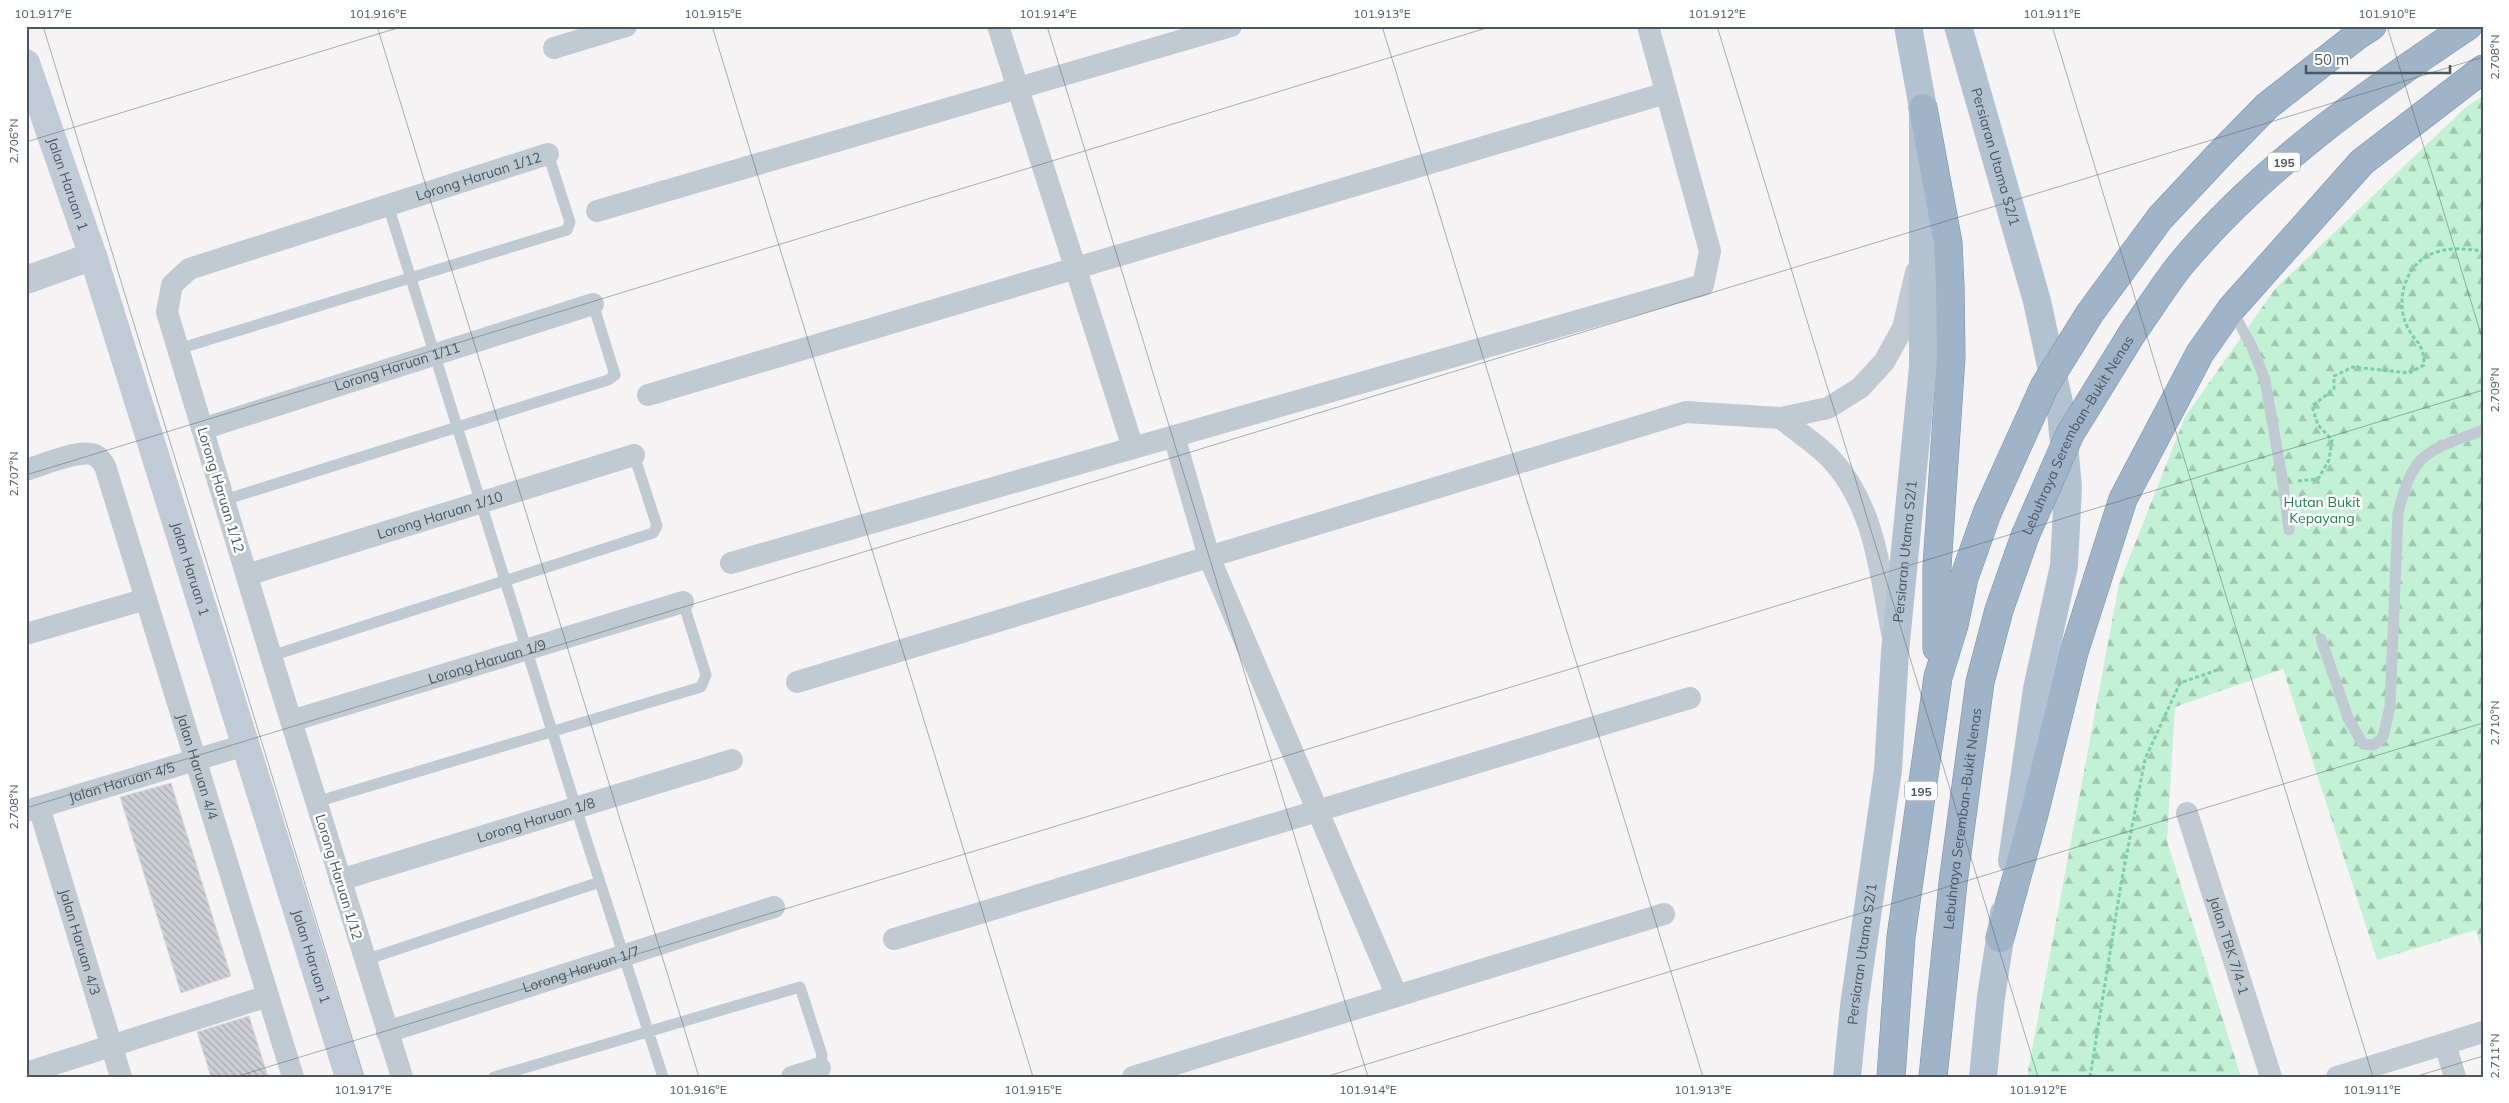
<svg xmlns="http://www.w3.org/2000/svg" width="2509" height="1103" font-family="Mulish,sans-serif">
<defs>
<pattern id="forest-firs" width="22" height="20" patternUnits="userSpaceOnUse" patternTransform="scale(1.25)"><rect width="22" height="20" fill="#c3f1d5"/><path d="M5 1l3.5 6h-7zM16 11l3.5 6h-7z" fill="#a0c6b0"/></pattern>
<pattern id="building-back-hatch" width="6" height="6" patternUnits="userSpaceOnUse" patternTransform="scale(1.25)"><rect width="6" height="6" fill="#cdcfd5"/><path d="M-1 5l2 2M0 0l6 6M5-1l2 2" fill="none" stroke="#a8abb0"/></pattern>
</defs>
<rect width="100%" height="100%" fill="#f5f3f3"/>
<path fill="url(#forest-firs)" d="M 2483,96 L 2483,954 L 2476,930 L 2377,960 L 2283,669 L 2175,707 L 2167,841 L 2241,1077 L 2027,1077 L 2119,584 L 2185,417 L 2275,289 L 2466,107 Z"/>
<path fill="url(#building-back-hatch)" stroke="#d7d9de" d="M 171,783 L 231,976 L 181,993 L 120,797 Z
M 249,1016 L 268,1077 L 211,1077 L 197,1032 Z"/>
<g fill="none" stroke-linecap="round" stroke-linejoin="round">
<g stroke="#7690ad" stroke-width="29">
<g id="trunk">
<path d="M 1923,108 L 1948,243 L 1950,286 L 1951,357 L 1937,567 L 1937,648"/>
<path d="M 2090,313 L 2160,218 L 2220,154 L 2267,106 L 2358,35 L 2372,26"/>
<path d="M 2133,332 C 2149,310 2164,285 2181,264 C 2260,169 2366,94 2468,26"/>
<path d="M 2000,938 L 2034,814 L 2074,652 L 2123,499 L 2200,353 L 2231,309 L 2362,162 L 2483,69"/>
<path d="M 1891,1077 L 1901,937 L 1938,677 L 1954,625 L 1964,578 L 1987,513"/>
<path id="s14" d="M 1933,1077 L 1953,883 L 1980,682 L 1999,610 L 2025,536"/>
</g>
</g>
<path stroke="#7ad0a6" stroke-width="3" stroke-dasharray="4 2.5" stroke-linecap="butt" d="M 2298,481 L 2318,479 L 2329,460 L 2332,440 L 2318,425 L 2312,406 L 2334,389 L 2334,376 L 2353,367 L 2409,373 L 2424,365 C 2424,341 2414,343 2406,324 C 2395,297 2407,260 2437,252 C 2452,247 2467,249 2483,251
M 2090,1077 L 2121,884 L 2145,759 L 2180,683 L 2220,669"/>
<path stroke="#c1cad2" stroke-width="11" d="M 388,205 L 576,808 L 663,1077
M 2232,310 L 2252,347 L 2265,380 L 2283,483 L 2289,530
M 178,349 L 567,230 L 570,222 L 548,154
M 224,500 L 608,380 L 615,375 L 593,304
M 2321,639 L 2348,718 L 2363,744 L 2374,745 L 2383,737 L 2390,707 L 2398,513 C 2414,450 2426,452 2483,430
M 271,656 L 653,533 L 657,526 L 634,455
M 316,802 L 701,687 L 706,675 L 683,602
M 365,960 L 600,882
M 494,1077 L 800,987 L 822,1055 L 820,1068"/>
<g stroke="#c1cad2" stroke-width="22">
<path d="M 998,26 L 1133,448"/>
<path d="M 554,48 L 626,26"/>
<path d="M 597,211 L 1231,26"/>
<path d="M 648,395 L 1666,93"/>
<path d="M 1781,418 C 1797,432 1817,444 1831,459 C 1875,506 1880,573 1892,633"/>
<path id="s1" d="M 202,429 L 593,304"/>
<path d="M 1174,436 L 1209,557 L 1397,996"/>
<path id="s2" d="M 26,470 C 43,465 74,451 91,454 C 98,455 101,460 105,466 L 293,1077"/>
<path d="M 731,563 L 1703,285 L 1710,251 L 1648,26"/>
<path id="s3" d="M 247,575 L 634,455"/>
<path d="M 26,634 L 146,599"/>
<path d="M 797,682 L 1686,412 L 1781,418 L 1828,408 L 1860,388 L 1884,362 L 1903,328 L 1916,272"/>
<path id="s4" d="M 291,721 L 683,602"/>
<path id="s5" d="M 39,807 L 121,1077"/>
<path id="s6" d="M 26,811 L 245,745"/>
<path id="s7" d="M 2187,813 L 2271,1077"/>
<path id="s8" d="M 340,880 L 732,760"/>
<path d="M 894,939 L 1690,698"/>
<path id="s9" d="M 387,1032 L 774,907"/>
<path d="M 2445,1044 L 2455,1077"/>
<path d="M 26,1073 L 268,996"/>
<path id="s10" d="M 402,1077 L 274,666 L 167,312 L 172,285 L 189,269 L 548,154"/>
<path d="M 792,1077 L 820,1068"/>
<path d="M 1133,1077 L 1664,914"/>
<path d="M 2337,1077 L 2483,1032"/>
</g>
<path stroke="#c1cad2" stroke-width="28" d="M 26,280 L 93,256"/>
<path stroke="#c1cbd6" stroke-width="28" id="s11" d="M 26,63 L 93,256 L 349,1077"/>
<g stroke="#b3c2d1" stroke-width="28">
<path id="s12" d="M 1958,26 L 2037,301 L 2061,412 L 2068,487 L 2064,566 L 2037,689 L 2012,861"/>
<path id="s13" d="M 1847,1077 L 1854,1006 L 1888,770 L 1895,652 L 1923,367 L 1923,108 L 1908,26"/>
<path d="M 1983,1077 L 1991,997 L 2004,913"/>
</g>
<use href="#trunk" stroke="#9fb4c9" stroke-width="28"/>
<g stroke="#7690ad" stroke-width="29" stroke-linecap="butt">
<g id="trunk-bridge">
<path d="M 1987,513 L 2044,387 L 2090,313"/>
<path id="s15" d="M 2025,536 L 2070,434 L 2133,332"/>
</g>
</g>
<use href="#trunk-bridge" stroke="#9fb4c9" stroke-width="28"/>
</g>
<path fill="none" stroke="#4a5661" stroke-width="1" stroke-opacity="0.45" d="M 43,26 L 364,1077M 377,26 L 699,1077M 712,26 L 1033,1077M 1047,26 L 1368,1077M 1382,26 L 1703,1077M 1717,26 L 2038,1077M 2052,26 L 2373,1077M 2387,26 L 2483,341M 26,142 L 404,26M 26,475 L 1493,26M 26,808 L 2483,57M 26,1068 L 29,1077M 235,1077 L 2483,390M 1325,1077 L 2483,723M 2414,1077 L 2483,1056"/>
<g text-anchor="middle" dominant-baseline="central" stroke-width="5" stroke-linejoin="round" paint-order="stroke">
<g fill="#fff" stroke="#808990" stroke-width="1">
<rect x="2268" y="152.5" width="32" height="19" rx="4"/>
<rect x="1905" y="781.5" width="32" height="19" rx="4"/>
</g>
<g font-size="12" font-weight="bold" fill="#4a5661">
<text x="2284" y="162">195</text>
<text x="1921" y="791">195</text>
</g>
<g font-size="14" fill="#4a5661" stroke="#fff">
<text stroke="none"><textPath href="#s12" startOffset="136">Persiaran Utama S2/1</textPath></text>
<text stroke="none"><textPath href="#s10" startOffset="1155">Lorong Haruan 1/12</textPath></text>
<text stroke="none"><textPath href="#s11" startOffset="128">Jalan Haruan 1</textPath></text>
<text stroke="none"><textPath href="#s1" startOffset="205">Lorong Haruan 1/11</textPath></text>
<text stroke="none"><textPath href="#s15" startOffset="114">Lebuhraya Seremban-Bukit Nenas</textPath></text>
<text transform="translate(221 490) rotate(73)">Lorong Haruan 1/12</text>
<text stroke="none"><textPath href="#s3" startOffset="202">Lorong Haruan 1/10</textPath></text>
<text stroke="none"><textPath href="#s13" startOffset="529">Persiaran Utama S2/1</textPath></text>
<text stroke="none"><textPath href="#s11" startOffset="532">Jalan Haruan 1</textPath></text>
<text stroke="none"><textPath href="#s4" startOffset="205">Lorong Haruan 1/9</textPath></text>
<text stroke="none"><textPath href="#s2" startOffset="401">Jalan Haruan 4/4</textPath></text>
<text stroke="none"><textPath href="#s6" startOffset="100">Jalan Haruan 4/5</textPath></text>
<text stroke="none"><textPath href="#s14" startOffset="260">Lebuhraya Seremban-Bukit Nenas</textPath></text>
<text stroke="none"><textPath href="#s8" startOffset="205">Lorong Haruan 1/8</textPath></text>
<text transform="translate(339 877) rotate(73)">Lorong Haruan 1/12</text>
<text stroke="none"><textPath href="#s5" startOffset="141">Jalan Haruan 4/3</textPath></text>
<text stroke="none"><textPath href="#s7" startOffset="139">Jalan TBK 7/4-1</textPath></text>
<text stroke="none"><textPath href="#s13" startOffset="124">Persiaran Utama S2/1</textPath></text>
<text stroke="none"><textPath href="#s11" startOffset="938">Jalan Haruan 1</textPath></text>
<text stroke="none"><textPath href="#s9" startOffset="204">Lorong Haruan 1/7</textPath></text>
</g>
<g font-size="14" fill="#17864f" stroke="#fff">
<text x="2322" y="502">Hutan Bukit<tspan x="2322" dy="16">Kepayang</tspan></text>
</g>
</g>
<rect width="2509" height="1103" fill="none" stroke="#ffffff" stroke-width="55"/>
<path d="M2306 65v8h144v-8" fill="none" stroke="#4a5661" stroke-width="2.5"/>
<text x="2314" y="65" font-size="15" fill="#4a5661" stroke="#ffffff" stroke-width="4" paint-order="stroke">50 m</text>
<rect x="28" y="28" width="2454" height="1048" fill="none" stroke="#4a5661" stroke-width="2"/>
<g font-size="12" text-anchor="middle" fill="#4a5661">
<text x="43" y="18">101.917°E</text>
<text x="378" y="18">101.916°E</text>
<text x="713" y="18">101.915°E</text>
<text x="1048" y="18">101.914°E</text>
<text x="1382" y="18">101.913°E</text>
<text x="1717" y="18">101.912°E</text>
<text x="2052" y="18">101.911°E</text>
<text x="2387" y="18">101.910°E</text>
<text transform="translate(2495 57) rotate(-90)" y="4">2.708°N</text>
<text transform="translate(14 141) rotate(-90)" y="4">2.706°N</text>
<text transform="translate(2495 390) rotate(-90)" y="4">2.709°N</text>
<text transform="translate(14 474) rotate(-90)" y="4">2.707°N</text>
<text transform="translate(2495 723) rotate(-90)" y="4">2.710°N</text>
<text transform="translate(14 807) rotate(-90)" y="4">2.708°N</text>
<text transform="translate(2495 1056) rotate(-90)" y="4">2.711°N</text>
<text x="363" y="1094">101.917°E</text>
<text x="698" y="1094">101.916°E</text>
<text x="1033" y="1094">101.915°E</text>
<text x="1368" y="1094">101.914°E</text>
<text x="1703" y="1094">101.913°E</text>
<text x="2038" y="1094">101.912°E</text>
<text x="2372" y="1094">101.911°E</text>
</g>
</svg>
